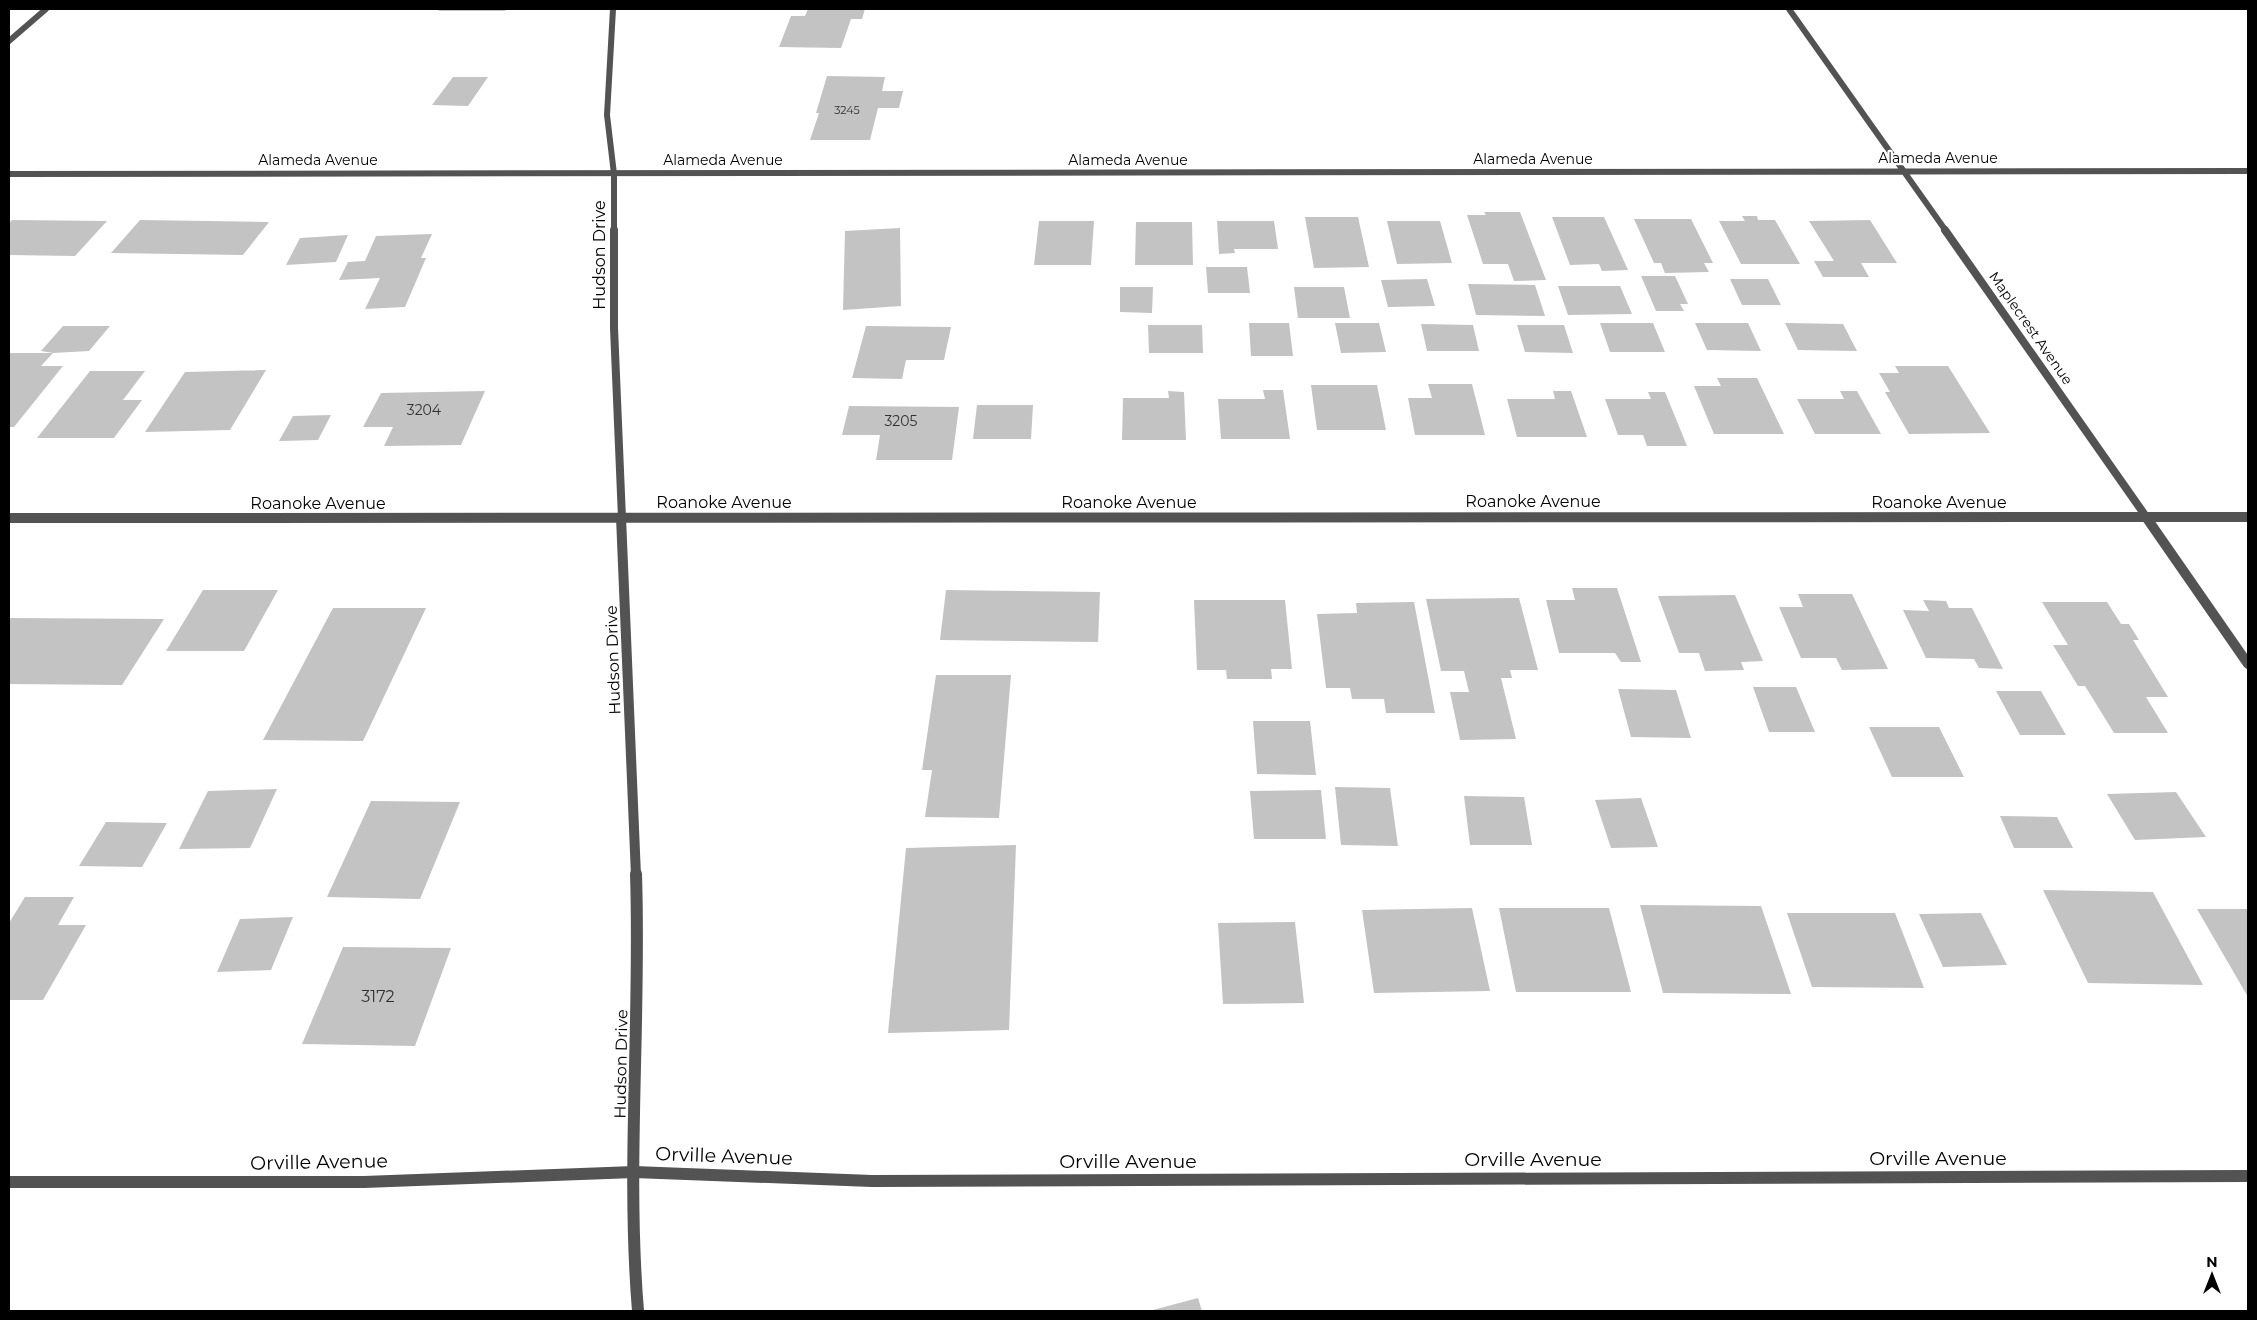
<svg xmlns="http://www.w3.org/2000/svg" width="2257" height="1320" font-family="Montserrat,sans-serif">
<rect width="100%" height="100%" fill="#fff"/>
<path fill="#c3c3c3" d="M 440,9 L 507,9 L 505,11 L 438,11 Z
M 808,9 L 865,9 L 862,19 L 851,19 L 841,48 L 779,47 L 791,16 L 805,16 Z
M 827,76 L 885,77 L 882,91 L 903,91 L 899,108 L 878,108 L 870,140 L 810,140 L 819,113 L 816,113 Z
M 453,77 L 488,77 L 468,106 L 432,105 Z
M 1484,212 L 1520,212 L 1546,280 L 1514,281 L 1508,264 L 1483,264 L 1467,215 L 1486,215 Z
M 1742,216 L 1757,216 L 1758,220 L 1775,220 L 1800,264 L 1741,264 L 1719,221 L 1745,221 Z
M 1305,217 L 1358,217 L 1369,267 L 1314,268 Z
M 1552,217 L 1604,217 L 1628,270 L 1602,271 L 1599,264 L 1570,265 Z
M 1634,219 L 1691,219 L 1713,263 L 1704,263 L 1709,272 L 1665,273 L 1661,263 L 1654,263 Z
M 12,220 L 107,221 L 75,256 L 9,255 L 9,223 Z
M 140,220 L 269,222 L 243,255 L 111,253 Z
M 1870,220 L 1897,263 L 1861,263 L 1869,277 L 1823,277 L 1814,261 L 1834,261 L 1809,221 Z
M 1039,221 L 1094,221 L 1091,265 L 1034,265 Z
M 1217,221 L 1274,221 L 1278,249 L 1234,249 L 1235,253 L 1219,254 Z
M 1387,221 L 1440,221 L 1452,263 L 1397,264 Z
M 1136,222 L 1192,222 L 1193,265 L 1135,265 Z
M 900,228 L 901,306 L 843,310 L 845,231 Z
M 432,234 L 421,258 L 426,258 L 405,307 L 365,309 L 380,278 L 339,280 L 348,262 L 365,261 L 376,236 Z
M 348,235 L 336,262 L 286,265 L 300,238 Z
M 1206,267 L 1247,267 L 1250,293 L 1208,293 Z
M 1641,276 L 1675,276 L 1688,304 L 1680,304 L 1684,311 L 1656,311 Z
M 1427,279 L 1435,306 L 1388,307 L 1381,280 Z
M 1730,279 L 1768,279 L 1781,305 L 1742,305 Z
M 1468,284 L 1535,285 L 1545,316 L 1476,315 Z
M 1558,286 L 1620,286 L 1632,314 L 1568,315 Z
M 1120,287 L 1153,287 L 1152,313 L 1120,312 Z
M 1294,287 L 1344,287 L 1350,318 L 1298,318 Z
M 1249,323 L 1289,323 L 1293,356 L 1251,356 Z
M 1335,323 L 1379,323 L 1386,352 L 1341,353 Z
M 1600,323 L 1653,323 L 1665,352 L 1610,352 Z
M 1695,323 L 1748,323 L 1761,351 L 1707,350 Z
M 1785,323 L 1843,324 L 1857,351 L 1798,350 Z
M 1421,324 L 1473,325 L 1479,351 L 1427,351 Z
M 1148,325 L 1202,325 L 1203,353 L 1149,353 Z
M 1517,325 L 1564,325 L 1573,353 L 1525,352 Z
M 63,326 L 110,326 L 89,351 L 53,353 L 41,351 Z
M 866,326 L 951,327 L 944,360 L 906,360 L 902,379 L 852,378 Z
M 9,353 L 53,353 L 41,366 L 63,366 L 14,427 L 9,427 Z
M 1895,366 L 1948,366 L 1990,433 L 1909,434 L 1885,392 L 1890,392 L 1879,373 L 1899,373 Z
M 266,370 L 230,430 L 145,432 L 185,372 Z
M 90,371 L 145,371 L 123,400 L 142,400 L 114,438 L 37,438 Z
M 1717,378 L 1757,378 L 1784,434 L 1714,434 L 1694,386 L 1721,386 Z
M 1428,384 L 1472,384 L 1485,435 L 1415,435 L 1408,398 L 1432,398 Z
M 1311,385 L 1377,385 L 1386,430 L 1317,430 Z
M 1263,390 L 1283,390 L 1290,439 L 1221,439 L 1218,399 L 1265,399 Z
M 485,391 L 461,445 L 384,446 L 393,427 L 363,427 L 381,393 Z
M 1168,391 L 1184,392 L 1186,440 L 1122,440 L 1123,398 L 1169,398 Z
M 1553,391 L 1571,391 L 1587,437 L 1517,437 L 1507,399 L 1555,399 Z
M 1840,391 L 1857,391 L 1881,434 L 1815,434 L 1797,399 L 1844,399 Z
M 1648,392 L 1665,392 L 1687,446 L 1647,446 L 1643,435 L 1618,435 L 1605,399 L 1651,399 Z
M 977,405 L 1033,405 L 1031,439 L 973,439 Z
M 849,406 L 959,407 L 952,460 L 876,460 L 880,435 L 842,435 Z
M 331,415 L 318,440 L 279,441 L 293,416 Z
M 1572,588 L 1617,588 L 1641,662 L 1621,662 L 1615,653 L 1559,653 L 1546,600 L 1575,600 Z
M 203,590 L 278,590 L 244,651 L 166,651 Z
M 946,590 L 1100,592 L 1098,642 L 940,640 Z
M 1798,594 L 1852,594 L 1888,669 L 1842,670 L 1836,658 L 1801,658 L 1779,607 L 1803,607 Z
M 1735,595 L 1763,661 L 1741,662 L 1744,670 L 1705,671 L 1699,653 L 1679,653 L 1658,596 Z
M 1519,598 L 1538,670 L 1510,670 L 1512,678 L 1501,678 L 1516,739 L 1460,740 L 1450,692 L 1469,692 L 1464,671 L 1441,671 L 1426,599 Z
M 1194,600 L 1285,600 L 1292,669 L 1271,669 L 1272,679 L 1227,679 L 1226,670 L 1197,670 Z
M 1923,600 L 1946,601 L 1949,608 L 1972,608 L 2003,669 L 1979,668 L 1974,659 L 1926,658 L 1903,610 L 1929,611 Z
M 1414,602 L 1435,713 L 1386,713 L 1384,699 L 1352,699 L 1350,688 L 1326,688 L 1317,614 L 1357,613 L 1356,603 Z
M 2042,602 L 2107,602 L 2121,624 L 2129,624 L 2139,640 L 2133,640 L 2168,697 L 2146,697 L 2168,733 L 2114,733 L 2085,686 L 2078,686 L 2053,645 L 2068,645 Z
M 333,608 L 426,608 L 363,741 L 263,740 Z
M 9,618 L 164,619 L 122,685 L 9,684 Z
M 936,675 L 1011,675 L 999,818 L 925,817 L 932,770 L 922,770 Z
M 1753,687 L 1796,687 L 1815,732 L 1769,732 Z
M 1618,689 L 1676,690 L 1691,738 L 1631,737 Z
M 1996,691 L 2041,691 L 2066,735 L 2020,735 Z
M 1253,721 L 1310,721 L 1316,775 L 1257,774 Z
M 1869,727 L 1939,727 L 1964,777 L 1892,777 Z
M 1335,787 L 1390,788 L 1398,846 L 1341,845 Z
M 277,789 L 250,848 L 179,849 L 208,791 Z
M 1321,790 L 1326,839 L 1254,839 L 1250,791 Z
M 2176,792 L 2206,837 L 2135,840 L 2107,794 Z
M 1464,796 L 1524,797 L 1532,845 L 1470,845 Z
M 1641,798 L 1658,847 L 1611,848 L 1595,800 Z
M 371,801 L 460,802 L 420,899 L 327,897 Z
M 2000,816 L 2057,817 L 2073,848 L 2014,848 Z
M 106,822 L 167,823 L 142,867 L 79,866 Z
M 1016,845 L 1009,1030 L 888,1033 L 906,848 Z
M 2043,890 L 2153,892 L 2203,985 L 2088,983 Z
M 25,897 L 74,897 L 58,925 L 86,925 L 43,1000 L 9,1000 L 9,923 Z
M 1640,905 L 1761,906 L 1791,994 L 1663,993 Z
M 1472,908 L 1490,991 L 1374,993 L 1362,910 Z
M 1499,908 L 1609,908 L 1631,992 L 1516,992 Z
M 2197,909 L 2248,909 L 2248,997 Z
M 1787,913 L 1895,913 L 1924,988 L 1812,987 Z
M 1981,913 L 2007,965 L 1943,967 L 1919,914 Z
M 293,917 L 271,970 L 217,972 L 240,919 Z
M 1295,922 L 1304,1003 L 1223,1004 L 1218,923 Z
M 343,947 L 451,948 L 415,1046 L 302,1044 Z
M 1198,1298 L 1202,1311 L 1149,1311 Z"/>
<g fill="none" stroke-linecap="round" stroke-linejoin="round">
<path stroke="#535353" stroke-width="6" d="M 1789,9 L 1946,231
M 9,41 L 46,9
M 9,174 L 2248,171"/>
<path stroke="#535353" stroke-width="8" d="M 1945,230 L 2147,518
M 9,518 L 2248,517"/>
<path stroke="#535353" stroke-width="10" d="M 2146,517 L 2248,664
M 9,518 L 2248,517"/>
<path stroke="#535353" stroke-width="12" d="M 9,1182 L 364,1182 L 634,1172 L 872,1181 L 2248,1176"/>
<path stroke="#535353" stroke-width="6" d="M 613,9 L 607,115 L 614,174 L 614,231"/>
<path stroke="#535353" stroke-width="8" d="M 614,230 L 614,328 L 622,518"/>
<path stroke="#535353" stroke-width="10" d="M 621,517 L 636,876"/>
<path stroke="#535353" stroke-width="12" d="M 636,874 C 641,1020 626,1166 638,1311"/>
</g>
<g text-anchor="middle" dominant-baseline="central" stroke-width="4.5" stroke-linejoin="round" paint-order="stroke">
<g font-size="11" fill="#313131">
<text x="847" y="110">3245</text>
</g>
<g font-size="14" fill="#000" stroke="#fff">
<text x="1938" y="158">Alameda Avenue</text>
<text x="1533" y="159">Alameda Avenue</text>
<text x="318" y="160">Alameda Avenue</text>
<text x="723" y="160">Alameda Avenue</text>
<text x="1128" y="160">Alameda Avenue</text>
<text transform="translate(2031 328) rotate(55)">Maplecrest Avenue</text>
</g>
<g font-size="14" fill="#313131">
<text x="424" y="410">3204</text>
<text x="901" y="421">3205</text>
</g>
<g font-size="16" fill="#000" stroke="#fff">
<text transform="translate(599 255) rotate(-90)">Hudson Drive</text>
<text x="1533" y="501">Roanoke Avenue</text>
<text x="724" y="502">Roanoke Avenue</text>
<text x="1129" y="502">Roanoke Avenue</text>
<text x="1939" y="502">Roanoke Avenue</text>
<text x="318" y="503">Roanoke Avenue</text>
<text transform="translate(613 660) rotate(-92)">Hudson Drive</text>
<text transform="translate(621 1064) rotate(-89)">Hudson Drive</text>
</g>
<g font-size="16" fill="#313131">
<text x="378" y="996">3172</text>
</g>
<g font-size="19" fill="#000" stroke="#fff">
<text transform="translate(724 1156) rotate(2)">Orville Avenue</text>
<text x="1938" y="1158">Orville Avenue</text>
<text x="1533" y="1159">Orville Avenue</text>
<text x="1128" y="1161">Orville Avenue</text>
<text transform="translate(319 1162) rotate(-1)">Orville Avenue</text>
</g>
</g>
<rect width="2257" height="1320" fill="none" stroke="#000000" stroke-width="20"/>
<g transform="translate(2212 1275)" stroke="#ffffff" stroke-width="4" paint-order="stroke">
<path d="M0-4L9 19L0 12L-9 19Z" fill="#000000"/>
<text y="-8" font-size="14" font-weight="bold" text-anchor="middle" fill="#000000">N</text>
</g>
</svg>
